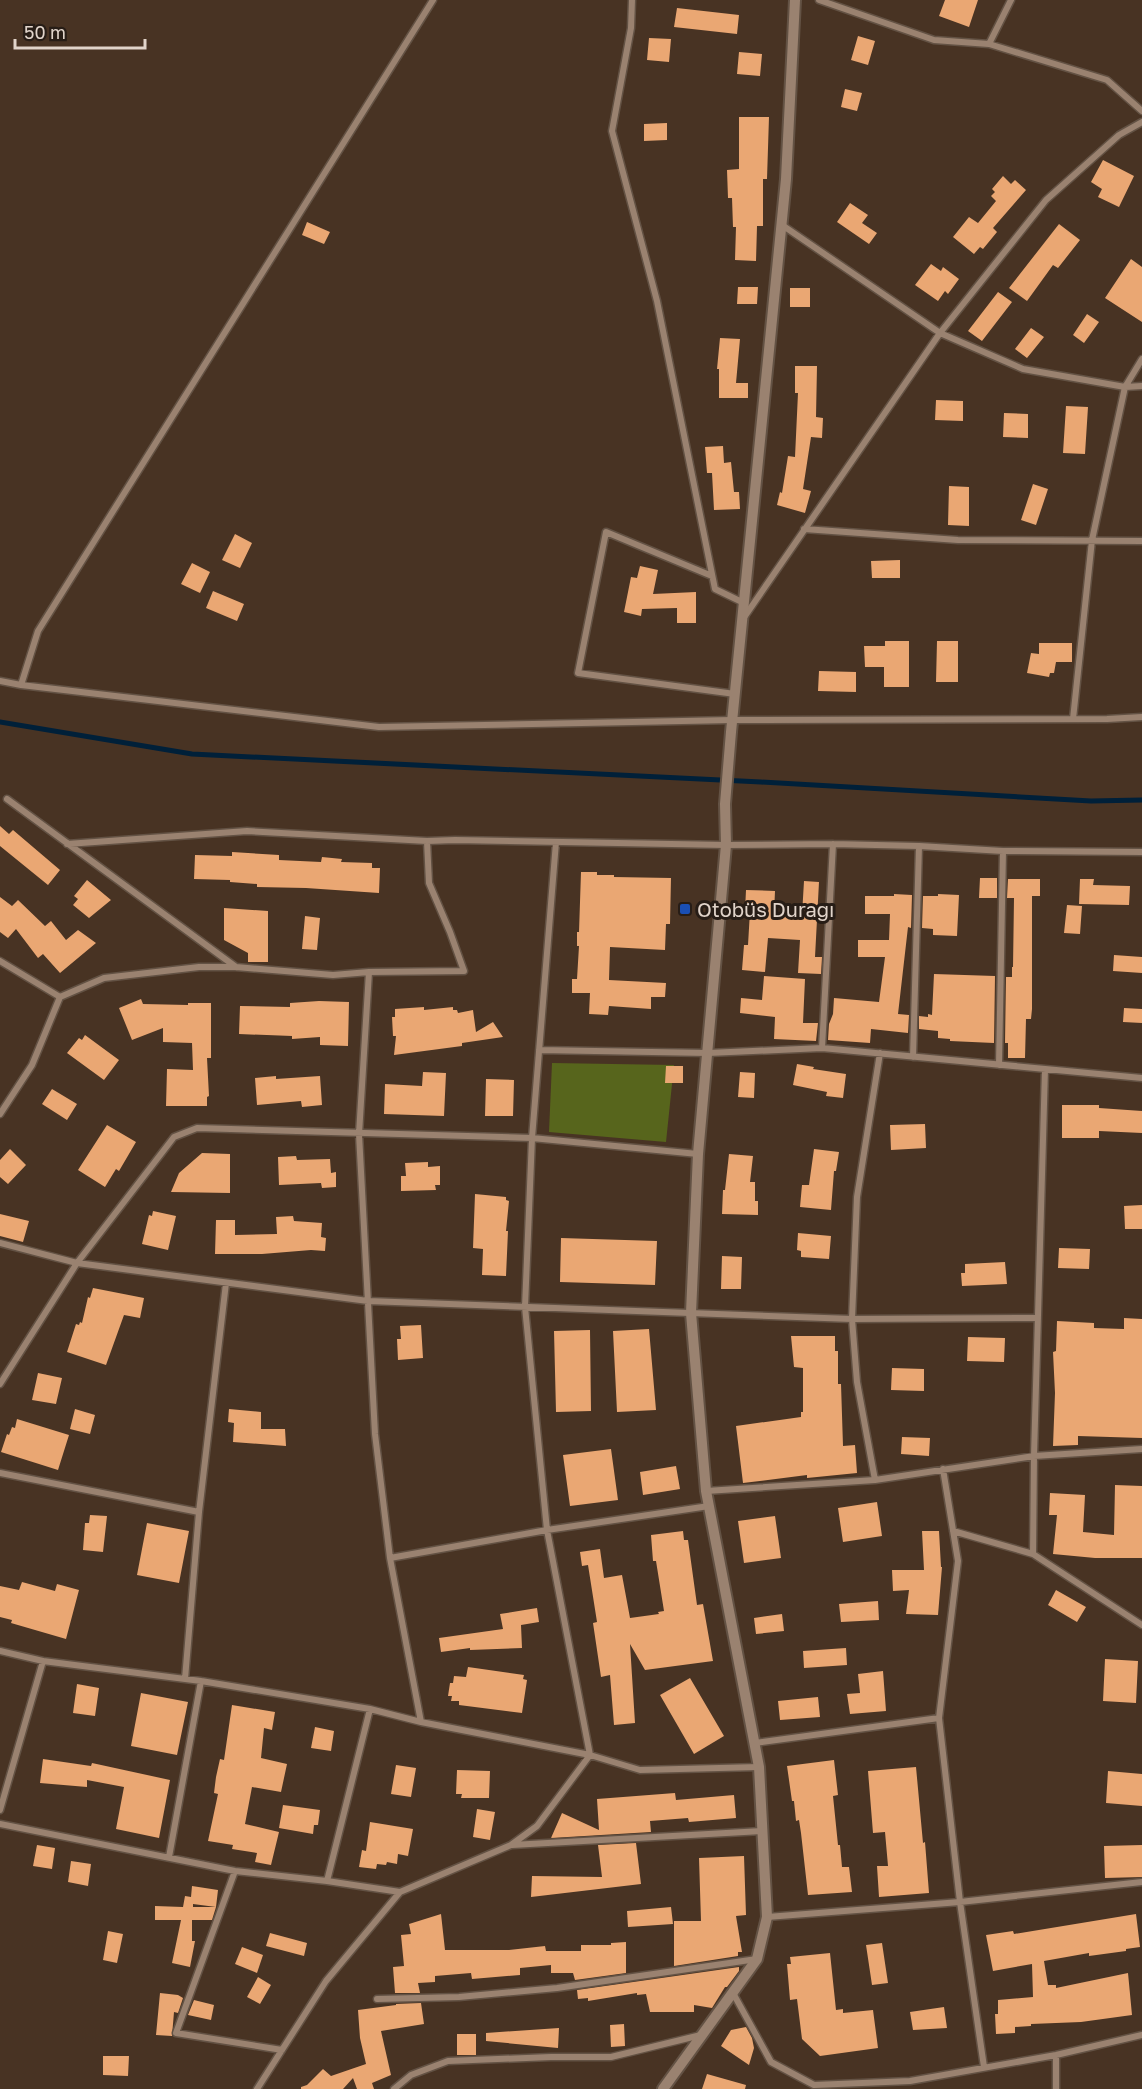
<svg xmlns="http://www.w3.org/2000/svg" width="1142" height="2089" font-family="'Golos Text',sans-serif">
<rect width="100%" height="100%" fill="#483323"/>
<path fill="#57651c" d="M 552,1063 L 674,1065 L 666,1142 L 549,1132 Z"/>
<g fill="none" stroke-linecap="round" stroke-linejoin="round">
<path stroke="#002039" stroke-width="5" d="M 0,722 L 192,754 L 761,782 L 1091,801 L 1142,800"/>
</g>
<path fill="#eaa773" d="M 945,0 L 978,0 L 969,27 L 939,16 Z
M 677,8 L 739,15 L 737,34 L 674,27 Z
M 858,36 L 875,41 L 868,65 L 851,60 Z
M 649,38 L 671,39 L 669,62 L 647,60 Z
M 739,52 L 762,54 L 760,76 L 737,74 Z
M 845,89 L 862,93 L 857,111 L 841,107 Z
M 739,117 L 769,117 L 767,179 L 763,179 L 763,226 L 757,226 L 756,261 L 735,260 L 736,227 L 733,227 L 732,198 L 728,198 L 727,170 L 739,169 Z
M 667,123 L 667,140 L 644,141 L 644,124 Z
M 1103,160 L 1134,176 L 1119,207 L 1098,197 L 1102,189 L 1091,182 Z
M 1003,176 L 1011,184 L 1015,180 L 1026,190 L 993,228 L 997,232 L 983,249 L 980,247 L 974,254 L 953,237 L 969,217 L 978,223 L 996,201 L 991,196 L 995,192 L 992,189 Z
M 850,203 L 868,215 L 862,223 L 877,233 L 869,244 L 837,222 Z
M 307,222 L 330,232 L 324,244 L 302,235 Z
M 1059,224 L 1080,240 L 1058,268 L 1053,265 L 1027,301 L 1009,288 Z
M 1131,259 L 1142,267 L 1142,322 L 1105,298 Z
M 931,264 L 941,271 L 943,267 L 959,279 L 948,294 L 945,291 L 938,301 L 915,285 Z
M 738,287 L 758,287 L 757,304 L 737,304 Z
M 790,288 L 810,288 L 810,307 L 790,307 Z
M 998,292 L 1012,302 L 982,341 L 968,331 Z
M 1087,314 L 1099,322 L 1084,343 L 1073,335 Z
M 1031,328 L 1044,337 L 1027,358 L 1015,349 Z
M 720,338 L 740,339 L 736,383 L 748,383 L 748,398 L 719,398 L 719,369 L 717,369 Z
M 795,366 L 817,366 L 816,417 L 823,418 L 822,438 L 811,437 L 803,489 L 811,491 L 805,513 L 777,505 L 780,492 L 782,493 L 788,456 L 795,457 L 798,393 L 795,393 Z
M 936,400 L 963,401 L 963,421 L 935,420 Z
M 1066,406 L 1088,407 L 1085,454 L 1063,453 Z
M 1004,413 L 1028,414 L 1028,438 L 1003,437 Z
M 723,446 L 724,463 L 731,462 L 734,492 L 739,492 L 740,509 L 714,510 L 712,473 L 707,473 L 705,447 Z
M 1033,484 L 1048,489 L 1036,525 L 1021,520 Z
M 949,486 L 969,487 L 969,526 L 948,525 Z
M 235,534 L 252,543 L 240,568 L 222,560 Z
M 900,560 L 900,578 L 872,578 L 871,561 Z
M 192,563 L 210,572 L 200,593 L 181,584 Z
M 640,566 L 658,570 L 653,594 L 696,592 L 696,623 L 677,623 L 677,608 L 642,609 L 641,616 L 624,612 L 631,577 L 637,578 Z
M 213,591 L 244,604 L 237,621 L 206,608 Z
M 885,641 L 909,641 L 909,687 L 884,687 L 884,667 L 865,667 L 864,646 L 885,646 Z
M 937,641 L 958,641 L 958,682 L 936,682 Z
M 1039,643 L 1072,643 L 1072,662 L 1056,662 L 1054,673 L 1050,673 L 1049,677 L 1027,673 L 1031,653 L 1039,654 Z
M 819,671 L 856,672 L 856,692 L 818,691 Z
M 0,826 L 9,834 L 13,830 L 60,870 L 48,885 L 0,846 Z
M 232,852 L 279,855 L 279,860 L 321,862 L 322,857 L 342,859 L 341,862 L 372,863 L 372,868 L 380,868 L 379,893 L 306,888 L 257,887 L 257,884 L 230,882 L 230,880 L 194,879 L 195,855 L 232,856 Z
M 581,872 L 597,872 L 597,875 L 614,875 L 614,877 L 671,878 L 670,924 L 666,924 L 665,950 L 610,947 L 609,980 L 666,983 L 665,997 L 651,997 L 651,1009 L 609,1006 L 608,1015 L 589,1014 L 590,993 L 572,993 L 572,979 L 577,979 L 579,946 L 577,946 L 577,932 L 579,932 Z
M 980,878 L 997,878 L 997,898 L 979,898 Z
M 1008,879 L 1040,879 L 1040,896 L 1032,896 L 1032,1009 L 1031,1019 L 1026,1019 L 1025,1058 L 1008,1058 L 1008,1043 L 1005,1043 L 1006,977 L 1012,977 L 1012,967 L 1013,967 L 1014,898 L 1007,898 Z
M 1080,879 L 1094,879 L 1093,885 L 1130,886 L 1129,905 L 1079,904 Z
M 87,880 L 111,900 L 89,918 L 73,905 L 78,899 L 74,896 Z
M 804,881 L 819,882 L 815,957 L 822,957 L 821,974 L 798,973 L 800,940 L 768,938 L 765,972 L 742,970 L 744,945 L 748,945 L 750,911 L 745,911 L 746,890 L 775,891 L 774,914 L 802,915 Z
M 894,894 L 912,895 L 911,928 L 908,927 L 898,1014 L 909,1015 L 908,1033 L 871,1029 L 870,1043 L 828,1040 L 829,1024 L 833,1014 L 834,998 L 879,1002 L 885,957 L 858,957 L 858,940 L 889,940 L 890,914 L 865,914 L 865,896 L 894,896 Z
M 938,894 L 959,895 L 957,936 L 933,935 L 933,929 L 922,928 L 923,896 L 938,896 Z
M 0,897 L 12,906 L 18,900 L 45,926 L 51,921 L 66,940 L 78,930 L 96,943 L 60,973 L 43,954 L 38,958 L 16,929 L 8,938 L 0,932 Z
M 1067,905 L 1082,906 L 1080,934 L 1064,933 Z
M 224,908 L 268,911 L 268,962 L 248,962 L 248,953 L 224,940 Z
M 305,916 L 320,918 L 317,950 L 302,949 Z
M 1114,955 L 1142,957 L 1142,973 L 1113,971 Z
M 934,974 L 995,976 L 994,1043 L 950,1041 L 950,1039 L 938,1038 L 938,1031 L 919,1029 L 919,1016 L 928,1017 L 928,1014 L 932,1015 Z
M 764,976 L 805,979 L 803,1023 L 818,1023 L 816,1041 L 774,1039 L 775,1017 L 740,1013 L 741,998 L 762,1000 Z
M 141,999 L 143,1004 L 188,1005 L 188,1003 L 211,1003 L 211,1058 L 207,1058 L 209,1096 L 207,1097 L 207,1106 L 166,1106 L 167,1069 L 193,1070 L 192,1043 L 163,1042 L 163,1028 L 132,1040 L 119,1008 Z
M 319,1001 L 349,1002 L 348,1046 L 320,1045 L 320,1037 L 292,1039 L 292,1036 L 239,1034 L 240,1006 L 290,1007 L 290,1003 Z
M 424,1007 L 424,1010 L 453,1007 L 453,1010 L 457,1010 L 458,1013 L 473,1010 L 476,1032 L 493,1022 L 503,1037 L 462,1043 L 462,1046 L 394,1055 L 396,1036 L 393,1036 L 392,1017 L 395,1017 L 395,1009 Z
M 1124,1008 L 1142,1009 L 1142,1023 L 1123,1022 Z
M 85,1035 L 119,1060 L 104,1080 L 67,1053 L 79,1038 L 82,1040 Z
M 797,1064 L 814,1067 L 813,1069 L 846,1074 L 843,1098 L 826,1096 L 827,1092 L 793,1085 Z
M 666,1066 L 683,1066 L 683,1083 L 665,1083 Z
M 423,1072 L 446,1073 L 444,1116 L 384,1114 L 385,1084 L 422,1086 Z
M 740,1072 L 755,1073 L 754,1098 L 738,1097 Z
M 276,1076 L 276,1079 L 320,1076 L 322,1105 L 302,1107 L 301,1101 L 257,1105 L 255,1078 Z
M 486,1079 L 514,1080 L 513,1116 L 485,1116 Z
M 52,1089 L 77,1104 L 67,1120 L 42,1104 Z
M 1062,1105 L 1099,1105 L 1099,1108 L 1142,1111 L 1142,1133 L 1099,1131 L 1099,1138 L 1062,1138 Z
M 925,1124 L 926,1148 L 891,1150 L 890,1125 Z
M 107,1125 L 136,1142 L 119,1171 L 116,1169 L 105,1187 L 78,1170 Z
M 10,1149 L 26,1165 L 8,1184 L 0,1177 L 0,1160 Z
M 814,1149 L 839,1152 L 836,1171 L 834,1171 L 831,1210 L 800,1207 L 802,1185 L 809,1185 Z
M 202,1153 L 230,1154 L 230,1193 L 171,1192 L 179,1173 Z
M 729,1154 L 753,1156 L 750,1182 L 755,1182 L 755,1201 L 758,1201 L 758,1215 L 722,1214 L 723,1190 L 725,1190 Z
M 296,1156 L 297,1160 L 330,1159 L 331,1173 L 336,1172 L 336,1187 L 322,1188 L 321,1183 L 279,1185 L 278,1157 Z
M 428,1162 L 428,1167 L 440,1166 L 440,1185 L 435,1185 L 436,1190 L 401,1191 L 401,1176 L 406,1176 L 405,1163 Z
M 475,1194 L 506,1197 L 506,1200 L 509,1201 L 506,1231 L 508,1231 L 506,1276 L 482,1275 L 483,1249 L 473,1248 Z
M 1142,1205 L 1142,1229 L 1125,1229 L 1124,1206 Z
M 153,1211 L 176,1216 L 168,1250 L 142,1244 L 149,1215 L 152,1216 Z
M 0,1214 L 29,1221 L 23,1242 L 0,1236 Z
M 293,1216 L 294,1221 L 322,1223 L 321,1237 L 326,1238 L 325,1251 L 311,1250 L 262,1254 L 215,1254 L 216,1220 L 235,1220 L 235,1235 L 277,1234 L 276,1217 Z
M 798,1233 L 831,1236 L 829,1259 L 801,1257 L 801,1251 L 797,1250 Z
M 561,1238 L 657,1241 L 655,1285 L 560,1282 Z
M 1059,1248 L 1090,1249 L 1089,1269 L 1058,1268 Z
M 722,1256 L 742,1257 L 741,1289 L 721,1289 Z
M 1005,1262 L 1007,1284 L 962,1286 L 961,1273 L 965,1273 L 965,1264 Z
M 93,1288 L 144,1298 L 140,1318 L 124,1315 L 106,1365 L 67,1352 L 76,1324 L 79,1325 L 80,1322 L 82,1323 L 88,1297 L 90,1298 Z
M 1124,1318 L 1142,1319 L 1142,1438 L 1078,1436 L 1078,1445 L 1053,1446 L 1055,1393 L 1053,1352 L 1056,1351 L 1057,1321 L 1094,1323 L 1094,1328 L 1124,1329 Z
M 421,1325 L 423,1358 L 398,1360 L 397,1339 L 401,1339 L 400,1326 Z
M 649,1329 L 656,1410 L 617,1412 L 613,1331 Z
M 590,1330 L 591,1411 L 556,1412 L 554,1331 Z
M 791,1336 L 835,1336 L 835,1351 L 838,1351 L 838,1384 L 841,1384 L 843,1446 L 855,1445 L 857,1473 L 807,1478 L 807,1475 L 743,1483 L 736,1426 L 801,1417 L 801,1412 L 803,1412 L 803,1368 L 794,1367 Z
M 968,1337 L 1005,1338 L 1004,1362 L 967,1361 Z
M 892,1368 L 924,1369 L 924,1391 L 891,1390 Z
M 38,1373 L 62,1378 L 56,1404 L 32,1400 Z
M 75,1409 L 95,1415 L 90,1434 L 70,1429 Z
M 229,1409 L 261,1412 L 261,1429 L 285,1429 L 286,1446 L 233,1442 L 234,1423 L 228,1422 Z
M 17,1419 L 69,1435 L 58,1470 L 1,1452 L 7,1434 L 9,1435 L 12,1427 L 15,1428 Z
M 902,1437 L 930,1438 L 929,1456 L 901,1454 Z
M 611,1449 L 618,1500 L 570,1506 L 563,1455 Z
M 676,1466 L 680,1489 L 643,1495 L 640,1472 Z
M 1115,1485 L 1142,1486 L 1142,1558 L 1095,1558 L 1053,1554 L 1057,1515 L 1049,1515 L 1050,1493 L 1085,1495 L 1083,1532 L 1114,1535 Z
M 877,1502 L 882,1536 L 843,1542 L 838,1508 Z
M 90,1515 L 107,1516 L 103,1552 L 83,1550 L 85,1523 L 89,1523 Z
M 775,1516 L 781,1558 L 744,1563 L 738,1521 Z
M 147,1523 L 189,1531 L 179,1583 L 137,1575 Z
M 683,1531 L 684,1540 L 688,1540 L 697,1605 L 703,1604 L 713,1661 L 645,1670 L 630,1644 L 635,1723 L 614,1725 L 610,1675 L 601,1677 L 593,1623 L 597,1622 L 588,1565 L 582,1566 L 580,1552 L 600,1549 L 604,1578 L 622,1575 L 630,1618 L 659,1614 L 658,1612 L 664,1611 L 656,1561 L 653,1561 L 651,1535 Z
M 922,1531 L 939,1531 L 941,1567 L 942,1567 L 938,1615 L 906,1614 L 909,1590 L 893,1591 L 892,1570 L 924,1570 Z
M 22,1582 L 55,1591 L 57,1584 L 79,1590 L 66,1639 L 11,1623 L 12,1620 L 0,1617 L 0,1586 L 19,1590 Z
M 1056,1590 L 1086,1607 L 1077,1622 L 1048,1605 Z
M 878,1601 L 879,1620 L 841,1622 L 839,1604 Z
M 537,1608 L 539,1622 L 521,1625 L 522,1648 L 470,1650 L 470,1648 L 441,1652 L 439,1638 L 503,1629 L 500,1614 Z
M 782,1614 L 784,1631 L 756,1634 L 754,1618 Z
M 846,1648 L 847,1665 L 804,1668 L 803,1651 Z
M 1105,1659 L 1138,1661 L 1136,1703 L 1103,1701 Z
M 468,1667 L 524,1675 L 523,1679 L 527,1680 L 522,1713 L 459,1705 L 459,1701 L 451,1701 L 452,1696 L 448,1696 L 450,1683 L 453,1683 L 454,1676 L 466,1677 Z
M 883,1671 L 886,1711 L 850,1714 L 847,1694 L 860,1693 L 858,1674 Z
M 690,1678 L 724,1736 L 694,1754 L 660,1695 Z
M 77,1684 L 99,1688 L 95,1716 L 73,1713 Z
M 141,1693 L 188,1702 L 177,1755 L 131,1746 Z
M 818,1697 L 820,1717 L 780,1720 L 778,1701 Z
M 232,1705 L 275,1712 L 272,1730 L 264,1728 L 261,1758 L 287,1764 L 281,1792 L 252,1787 L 245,1824 L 279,1832 L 271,1865 L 255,1862 L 257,1853 L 232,1849 L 233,1845 L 208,1841 L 218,1794 L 214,1793 L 216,1777 L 220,1759 L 224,1760 Z
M 315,1727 L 334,1731 L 331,1751 L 311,1748 Z
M 43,1759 L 91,1766 L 92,1763 L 170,1780 L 159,1838 L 116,1829 L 124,1787 L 87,1780 L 87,1787 L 40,1783 Z
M 834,1760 L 838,1795 L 833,1796 L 838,1845 L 840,1845 L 842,1867 L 849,1867 L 852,1892 L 808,1895 L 801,1833 L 799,1820 L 796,1821 L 794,1801 L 792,1801 L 787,1766 Z
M 396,1765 L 416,1768 L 411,1797 L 391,1794 Z
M 916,1767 L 923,1843 L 925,1842 L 929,1893 L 879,1897 L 877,1866 L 888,1866 L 885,1832 L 873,1833 L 868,1771 Z
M 457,1770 L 490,1771 L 489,1798 L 461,1798 L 462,1794 L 456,1794 Z
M 1108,1771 L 1142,1774 L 1142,1806 L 1106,1803 Z
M 675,1793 L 676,1800 L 734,1795 L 736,1818 L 689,1822 L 688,1818 L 650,1821 L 651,1832 L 551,1838 L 562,1813 L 599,1830 L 597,1799 Z
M 283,1805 L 320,1810 L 318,1825 L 314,1825 L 313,1834 L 279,1828 Z
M 477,1809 L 495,1812 L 490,1840 L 473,1837 Z
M 370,1822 L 413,1829 L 408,1856 L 398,1854 L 397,1864 L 387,1862 L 386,1865 L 377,1864 L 376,1869 L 359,1867 L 362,1850 L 366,1851 Z
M 636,1843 L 641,1884 L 531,1897 L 532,1876 L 602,1877 L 598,1845 Z
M 37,1845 L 55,1848 L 52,1869 L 33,1866 Z
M 1142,1845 L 1142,1877 L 1105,1878 L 1104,1846 Z
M 744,1856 L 746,1915 L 736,1916 L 742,1952 L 738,1952 L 738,1956 L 674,1966 L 674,1921 L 701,1921 L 699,1858 Z
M 71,1861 L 91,1864 L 88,1886 L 68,1882 Z
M 192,1886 L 218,1890 L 216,1907 L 193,1904 L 193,1907 L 216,1907 L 212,1920 L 192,1920 L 192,1941 L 195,1941 L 190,1967 L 172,1963 L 181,1920 L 155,1920 L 155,1906 L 183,1907 L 185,1896 L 191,1897 Z
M 671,1907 L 673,1924 L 628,1927 L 627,1911 Z
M 441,1914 L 445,1950 L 509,1950 L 545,1946 L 546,1951 L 581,1951 L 581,1945 L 611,1945 L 611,1943 L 626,1942 L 626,1973 L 575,1980 L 573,1973 L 551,1973 L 551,1965 L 520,1968 L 520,1975 L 472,1979 L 471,1973 L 435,1976 L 435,1982 L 418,1983 L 420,1993 L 395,1993 L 393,1967 L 404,1966 L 401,1935 L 411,1934 L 409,1924 Z
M 1136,1914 L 1140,1947 L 1126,1949 L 1126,1951 L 1089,1956 L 1089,1953 L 1044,1961 L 1048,1985 L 1056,1985 L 1056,1988 L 1128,1973 L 1132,2015 L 1081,2022 L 1031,2024 L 1031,2026 L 1015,2027 L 1015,2033 L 996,2034 L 995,2014 L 998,2014 L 998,2000 L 1033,1997 L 1032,1964 L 993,1971 L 986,1935 L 1013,1931 L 1014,1934 Z
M 108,1931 L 123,1934 L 117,1963 L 103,1960 Z
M 270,1933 L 307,1943 L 304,1956 L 266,1946 Z
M 882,1943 L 888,1983 L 872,1985 L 866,1945 Z
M 242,1947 L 263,1955 L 257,1973 L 235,1964 Z
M 830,1953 L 836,2010 L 843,2009 L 843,2013 L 873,2010 L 878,2048 L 820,2056 L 802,2039 L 797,1999 L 790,2000 L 787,1964 L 791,1964 L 790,1957 Z
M 739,1967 L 739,1971 L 727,1987 L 725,1987 L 712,2008 L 694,2005 L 694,2012 L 650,2012 L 646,1994 L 637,1995 L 637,1993 L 588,2001 L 588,1998 L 578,1999 L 577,1990 Z
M 258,1977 L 271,1985 L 260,2004 L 247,1997 Z
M 160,1993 L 178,1995 L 183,1998 L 178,2013 L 174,2012 L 172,2036 L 156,2035 Z
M 194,2000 L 214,2005 L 211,2020 L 188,2015 Z
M 421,2003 L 424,2024 L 381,2031 L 391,2075 L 372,2083 L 374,2089 L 357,2089 L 353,2078 L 343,2089 L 301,2089 L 301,2087 L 307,2085 L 323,2069 L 331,2076 L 366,2064 L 360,2038 L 358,2010 L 396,2005 L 396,2004 Z
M 944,2007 L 947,2028 L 913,2030 L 910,2012 Z
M 624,2024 L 625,2046 L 611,2047 L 610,2025 Z
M 746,2027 L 752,2038 L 754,2048 L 749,2065 L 721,2046 L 731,2030 Z
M 559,2028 L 558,2048 L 486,2041 L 486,2033 Z
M 457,2034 L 476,2034 L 476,2055 L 457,2055 Z
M 103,2056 L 129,2056 L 128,2076 L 103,2075 Z
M 707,2074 L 746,2085 L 745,2089 L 702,2089 Z"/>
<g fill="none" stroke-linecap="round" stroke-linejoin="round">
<g stroke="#635244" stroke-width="9">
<path id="minor" d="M 632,0 L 631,28 L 612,131 L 657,301 L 715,589 L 744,603
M 819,0 L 934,40 L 989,44 L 1011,0
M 989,44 L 1107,80 L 1142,111
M 782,225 L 940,333 L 1023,369 L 1125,387 L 1142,386
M 804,529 L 958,540 L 1142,541
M 712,576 L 606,532 L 578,673 L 735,694
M 745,616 L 940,333 L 1046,200 L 1119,135 L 1142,122
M 0,681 L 21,685 L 379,727 L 732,720 L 1107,719 L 1142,717
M 21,685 L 38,631 L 433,0
M 1073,719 L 1092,540 L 1125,387 L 1142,359
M 7,799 L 236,967
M 67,844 L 247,831 L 427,841 L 455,840 L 726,845 L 833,844 L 919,846 L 1003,851 L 1142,852
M 0,961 L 60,997 L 104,978 L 199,967 L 236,967 L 333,975 L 369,972 L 464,971 L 450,932 L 429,883 L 427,841
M 369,972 L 359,1134 L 375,1434 L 390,1558 L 421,1722
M 822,1048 L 833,844
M 539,1050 L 708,1053 L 822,1048 L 1142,1078
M 913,1057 L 919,846
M 999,1065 L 1003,851
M 0,1114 L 32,1065 L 60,997
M 0,1243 L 77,1263 L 368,1301 L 852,1319 L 1038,1318
M 0,1384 L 77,1263 L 174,1137 L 197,1128 L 532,1138 L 698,1154
M 943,1469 L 958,1561 L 939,1718 L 960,1902 L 984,2067
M 0,1473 L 199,1512
M 875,1480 L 857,1382 L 852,1319 L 857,1197 L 880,1053
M 706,1491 L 875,1480 L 1034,1456 L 1142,1449
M 953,1531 L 1033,1554 L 1142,1625
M 1033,1554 L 1034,1456 L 1045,1069
M 390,1558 L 547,1530 L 709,1506
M 0,1651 L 43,1661 L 201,1681 L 370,1709 L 421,1722 L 590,1755 L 640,1770 L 759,1767
M 185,1679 L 199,1512 L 226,1283
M 755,1743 L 939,1718
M 0,1810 L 43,1661
M 0,1824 L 235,1871 L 327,1881 L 400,1892
M 512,1845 L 762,1831
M 169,1857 L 201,1681
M 235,1871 L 176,2033 L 282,2050
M 327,1881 L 370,1709
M 767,1917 L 960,1902 L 1142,1882
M 733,1993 L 771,2062 L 814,2085 L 910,2081 L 1056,2055 L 1142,2035
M 377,1999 L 459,1997 L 557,1988 L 757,1959
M 1056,2055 L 1056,2089
M 257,2089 L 326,1981 L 400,1892 L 511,1845 L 537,1826 L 590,1755 L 547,1530 L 525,1307 L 532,1138 L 556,842
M 394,2089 L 411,2075 L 448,2061 L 551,2057 L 611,2057 L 701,2035"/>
</g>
<g stroke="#635244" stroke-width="14">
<path id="tertiary" d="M 663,2089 L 757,1959 L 767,1917 L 759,1767 L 706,1491 L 691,1313 L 698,1154 L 726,845 L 725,804 L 731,732 L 786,179 L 795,0"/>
</g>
<use href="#minor" stroke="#9a8270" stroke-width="6"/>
<use href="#tertiary" stroke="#9a8270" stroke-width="10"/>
</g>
<rect fill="#1a4fb4" stroke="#271d16" stroke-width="2" x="679" y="903" width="12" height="12" rx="3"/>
<g text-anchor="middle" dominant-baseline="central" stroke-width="6" stroke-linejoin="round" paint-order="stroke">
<g font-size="20" fill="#e1d4ca" stroke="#271d16" text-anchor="start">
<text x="697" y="909">Otobüs Durağı</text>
</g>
</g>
<path d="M15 39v9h130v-9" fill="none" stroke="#e1d4ca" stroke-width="3"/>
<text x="24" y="39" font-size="18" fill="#e1d4ca" stroke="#271d16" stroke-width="4.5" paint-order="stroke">50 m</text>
</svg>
